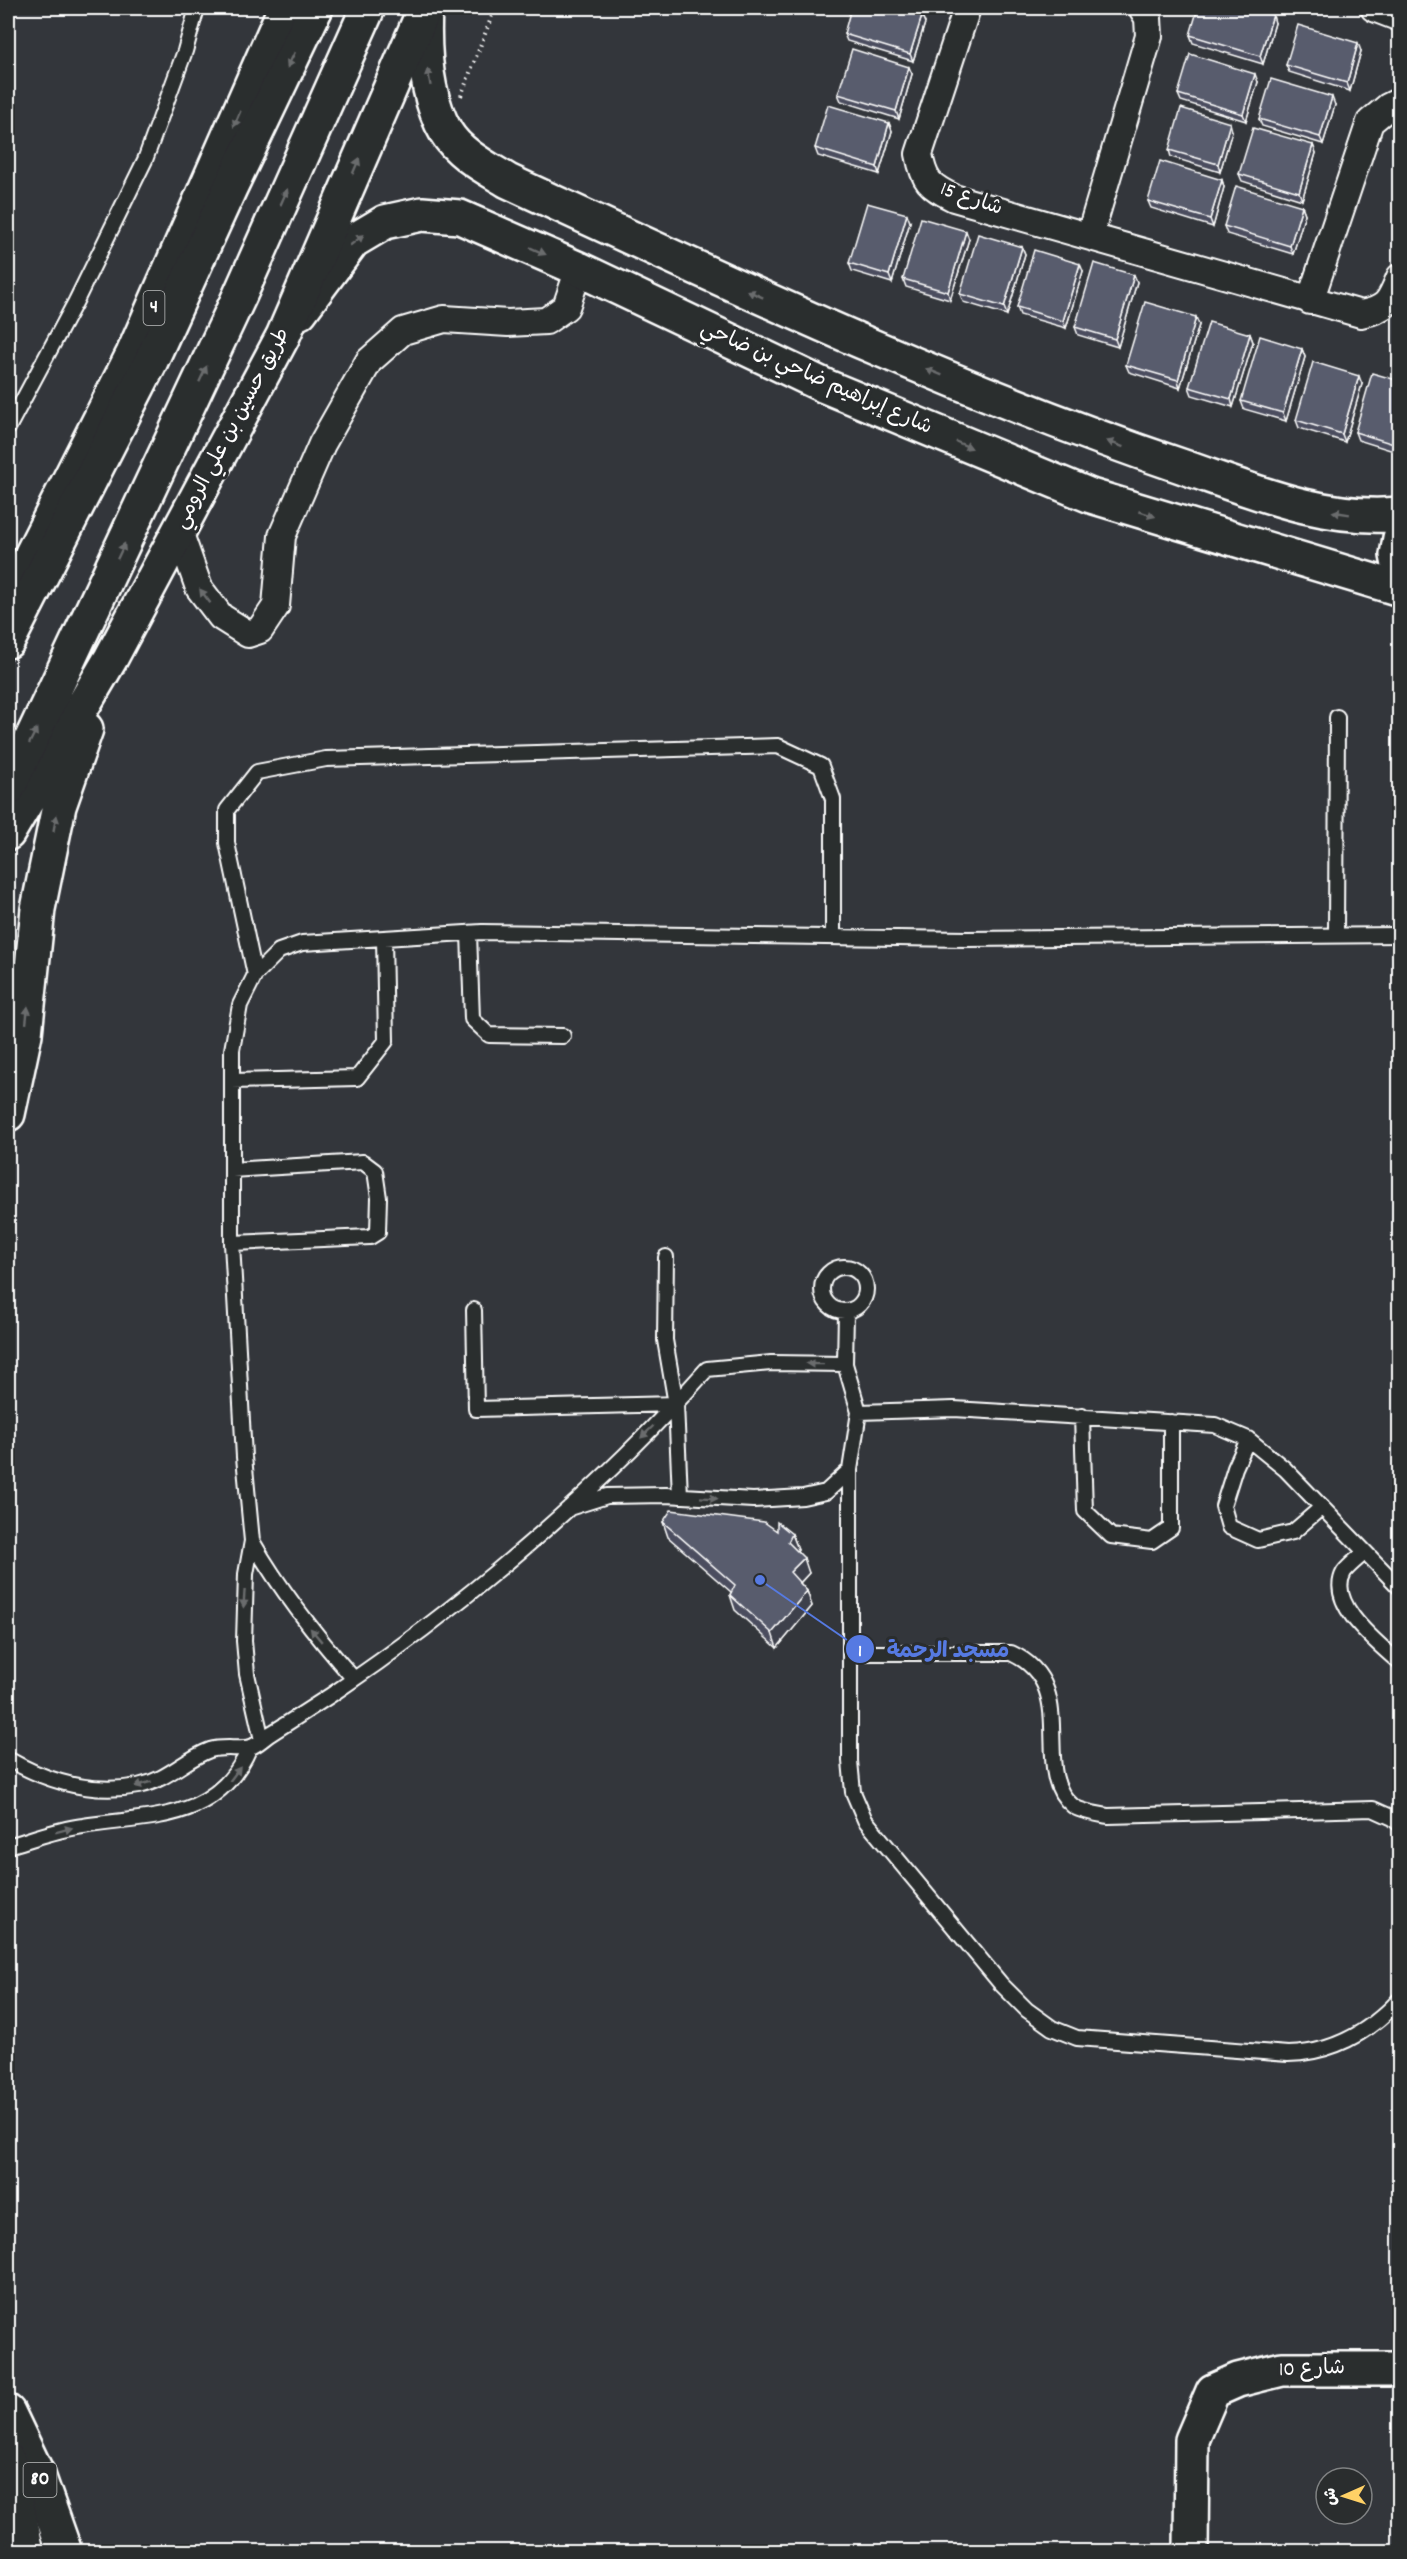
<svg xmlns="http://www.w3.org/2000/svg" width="1407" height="2559" font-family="Dekko,'Playpen Sans Arabic',sans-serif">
<rect width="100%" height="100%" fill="#33363b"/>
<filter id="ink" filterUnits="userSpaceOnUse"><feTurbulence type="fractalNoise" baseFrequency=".0167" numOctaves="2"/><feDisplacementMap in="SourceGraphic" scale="12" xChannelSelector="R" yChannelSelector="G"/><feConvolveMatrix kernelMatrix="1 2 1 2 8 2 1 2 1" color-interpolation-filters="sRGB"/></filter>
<g filter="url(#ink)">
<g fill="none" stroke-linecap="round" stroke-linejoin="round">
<g stroke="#fff" stroke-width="18">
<path id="service" d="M 8,428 L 76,301 L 145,160 L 185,51 L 197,8
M 469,933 L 472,1019 L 489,1035 L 563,1036
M 1336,935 L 1337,717
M 255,975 L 227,843 L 227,810 L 257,772 L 326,759 L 778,746 L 821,766 L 833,799 L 833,936
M 232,1081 L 357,1078 L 386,1041 L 384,938
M 232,1170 L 363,1162 L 375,1171 L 379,1198 L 378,1232 L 370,1237 L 232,1243
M 666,1257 L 665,1340 L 676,1404 L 680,1496
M822 1289a22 22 0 1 1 44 0a22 22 0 1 1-44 0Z
M 474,1310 L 476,1409 L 676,1404
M 845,1364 L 846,1312
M 859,1412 L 954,1409 L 1215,1425 L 1248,1439 L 1285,1469 L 1400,1588
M 1082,1416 L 1085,1511 L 1111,1536 L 1152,1541 L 1171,1528 L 1171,1422
M 1248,1439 L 1235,1468 L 1223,1506 L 1229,1527 L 1258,1540 L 1293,1532 L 1322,1507
M 850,1470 L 850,1761 L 853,1792 L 865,1820 L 1001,1984 L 1027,2010 L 1052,2028 L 1077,2038 L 1288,2054 C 1333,2053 1369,2033 1400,1999
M 252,1541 C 281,1591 316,1636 354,1679
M 1365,1552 C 1359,1558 1349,1565 1344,1572 C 1326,1604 1379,1644 1400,1663
M 850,1653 L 1011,1653 C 1083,1685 1028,1771 1073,1806 C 1081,1812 1098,1814 1108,1816 L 1373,1809 L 1393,1818 L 1400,1825
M 262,1740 L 247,1674 L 244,1641 L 246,1574 L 252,1541 L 244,1457 L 232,1243 L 232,1050 L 240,1005 L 255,975 L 279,951 L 302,943 L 482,932 L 967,939 L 1400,935
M 8,1759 C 48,1782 91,1795 138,1786 C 168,1780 185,1759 210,1750 C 224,1746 238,1750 251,1747 C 257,1745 264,1738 270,1734 C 291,1721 311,1708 331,1695 C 465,1605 600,1490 707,1369 L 771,1363 L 845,1364 L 859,1412 L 850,1470 L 826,1492 L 803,1497 L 753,1500 L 666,1495 L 607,1496 L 569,1508
M 8,1846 C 32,1839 58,1829 83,1826 C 152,1815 217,1823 250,1747"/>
</g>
<g stroke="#fff" stroke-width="30">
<path id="minor" d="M 967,8 L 919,154 C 924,181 929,186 954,198 L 1361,314 C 1388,309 1390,301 1400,277
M 1374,8 L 1400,18
M 1090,235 L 1149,36 L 1148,18 L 1142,8
M 1310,301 L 1370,122 L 1388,107 L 1400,101
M 179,531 L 199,588 L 221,617 L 248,634 L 260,630 L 276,606 L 282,536 L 322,444 L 369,361 L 403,331 L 444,319 L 508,323 L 546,321 L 566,307 L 579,269"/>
</g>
<g stroke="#fff" stroke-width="38">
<path id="tertiary" d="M 425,9 C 423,49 425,96 446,132 C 459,154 487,168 508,181 C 729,283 950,388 1181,466 C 1251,490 1324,522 1400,514
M 300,312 L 353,241 L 385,222 L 422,214 L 460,217 L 579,269 L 825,386 L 1091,496 L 1400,589
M 1400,538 L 1397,555 L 1400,570
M 1191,2552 L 1192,2440 L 1213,2391 L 1238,2380 L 1282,2369 L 1400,2369"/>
</g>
<g stroke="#fff" stroke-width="38">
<path id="primary" d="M 8,2412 L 38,2475 L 65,2552"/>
</g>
<g stroke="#fff" stroke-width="38">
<path id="trunk" d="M 8,601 L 133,354 L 285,8
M 8,833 L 111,658 L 283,336 L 425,8
M 8,1114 L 25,1034 L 38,909 L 59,806 L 86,729"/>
</g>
<g stroke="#fff" stroke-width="38">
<path id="motorway" d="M 8,641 L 151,361 L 230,188 L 316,8
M 8,789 L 240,295 L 368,8
M 8,2460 L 27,2552"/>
</g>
<path stroke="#fff" stroke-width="4" stroke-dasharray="1.5 4.5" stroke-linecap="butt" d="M 461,96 L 495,8"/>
<use href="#service" stroke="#2a2d2e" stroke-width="14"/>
<use href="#minor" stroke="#2a2d2e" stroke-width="26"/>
<use href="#tertiary" stroke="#2a2d2e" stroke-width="33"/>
<use href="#primary" stroke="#2a2d2e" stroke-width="33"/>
<use href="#trunk" stroke="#2a2d2e" stroke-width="33"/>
<use href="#motorway" stroke="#2a2d2e" stroke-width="33"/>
</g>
<path fill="#4c4e5e" stroke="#fff" stroke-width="1.5" d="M 922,16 L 925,23 L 913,61 L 847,41 L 844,34 Z
M 1275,23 L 1263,64 L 1193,43 L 1190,35 Z
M 1361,51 L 1350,91 L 1289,72 L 1286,65 Z
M 912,74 L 899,119 L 841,101 L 838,94 Z
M 1258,82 L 1246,121 L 1181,101 L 1178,94 Z
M 1335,105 L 1323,144 L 1262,126 L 1259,119 Z
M 889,123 L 892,131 L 879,174 L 818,156 L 815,148 Z
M 1232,131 L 1220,172 L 1171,157 L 1169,150 Z
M 1313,145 L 1316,153 L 1302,200 L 1242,181 L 1239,174 Z
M 1222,180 L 1224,187 L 1213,227 L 1151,208 L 1148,201 Z
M 1302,206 L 1305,214 L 1293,254 L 1227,234 L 1224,226 Z
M 910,222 L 892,283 L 852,271 L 849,263 Z
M 969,239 L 950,300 L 906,287 L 903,279 Z
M 1022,247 L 1025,254 L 1007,315 L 963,302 L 960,294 Z
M 1083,271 L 1066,328 L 1020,315 L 1017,307 Z
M 1134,275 L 1137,282 L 1118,347 L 1078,335 L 1075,327 Z
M 1199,325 L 1180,388 L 1129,372 L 1126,365 Z
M 1250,334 L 1253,342 L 1233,407 L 1192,395 L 1189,387 Z
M 1302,349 L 1305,357 L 1286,421 L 1244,409 L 1241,401 Z
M 1400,381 L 1400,453 L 1358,440 L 1355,432 Z
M 1362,384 L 1345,442 L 1299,428 L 1296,420 Z
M 663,1522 L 777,1531 L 792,1534 L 798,1549 L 797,1550 L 809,1573 L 800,1583 L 807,1591 L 812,1606 L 777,1648 L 735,1610 L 730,1595 L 731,1592 L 668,1537 Z"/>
<path fill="#3e404c" stroke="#fff" stroke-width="1.5" d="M 1273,15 L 1275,23 L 1263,64 L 1260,56 Z
M 922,16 L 925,23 L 913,61 L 910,54 Z
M 1358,43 L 1361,51 L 1350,91 L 1347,83 Z
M 909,67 L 912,74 L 899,119 L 896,111 Z
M 1255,74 L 1258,82 L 1246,121 L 1243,114 Z
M 1332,97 L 1335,105 L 1323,144 L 1320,137 Z
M 889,123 L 892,131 L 879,174 L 877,167 Z
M 1230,123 L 1232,131 L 1220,172 L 1218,164 Z
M 1313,145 L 1316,153 L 1302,200 L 1299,192 Z
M 1222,180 L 1224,187 L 1213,227 L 1210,219 Z
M 1302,206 L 1305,214 L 1293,254 L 1290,246 Z
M 907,214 L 910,222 L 892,283 L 889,275 Z
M 966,231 L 969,239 L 950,300 L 948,292 Z
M 1022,247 L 1025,254 L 1007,315 L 1004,307 Z
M 1080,264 L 1083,271 L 1066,328 L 1063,321 Z
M 1134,275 L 1137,282 L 1118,347 L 1115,339 Z
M 1196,317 L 1199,325 L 1180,388 L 1178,380 Z
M 1250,334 L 1253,342 L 1233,407 L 1231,399 Z
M 1302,349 L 1305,357 L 1286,421 L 1283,413 Z
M 1359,376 L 1362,384 L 1345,442 L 1342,434 Z
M 792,1534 L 798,1549 L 794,1557 L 788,1542 Z
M 804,1558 L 809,1573 L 796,1587 L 790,1572 Z
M 807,1591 L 812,1606 L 777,1648 L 772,1633 Z"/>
<path fill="#585b6d" stroke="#fff" stroke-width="1.5" d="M 851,8 L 895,8 L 922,16 L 910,54 L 844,34 Z
M 1198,8 L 1247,8 L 1273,15 L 1260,56 L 1190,35 Z
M 1298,25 L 1358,43 L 1347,83 L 1286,65 Z
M 852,49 L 909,67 L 896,111 L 838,94 Z
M 1190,54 L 1255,74 L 1243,114 L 1178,94 Z
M 1271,79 L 1332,97 L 1320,137 L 1259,119 Z
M 828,105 L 889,123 L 877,167 L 815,148 Z
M 1181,108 L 1230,123 L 1218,164 L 1169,150 Z
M 1253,128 L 1313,145 L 1299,192 L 1239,174 Z
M 1160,161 L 1222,180 L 1210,219 L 1148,201 Z
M 1236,186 L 1302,206 L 1290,246 L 1224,226 Z
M 867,203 L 907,214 L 889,275 L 849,263 Z
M 921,218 L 966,231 L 948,292 L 903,279 Z
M 978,234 L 1022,247 L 1004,307 L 960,294 Z
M 1034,250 L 1080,264 L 1063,321 L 1017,307 Z
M 1094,263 L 1134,275 L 1115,339 L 1075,327 Z
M 1145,302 L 1196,317 L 1178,380 L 1126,365 Z
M 1209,322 L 1250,334 L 1231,399 L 1189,387 Z
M 1260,336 L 1302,349 L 1283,413 L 1241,401 Z
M 1313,362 L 1359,376 L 1342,434 L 1296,420 Z
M 1372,373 L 1400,381 L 1400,446 L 1355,432 Z
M 671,1510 L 764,1522 L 777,1531 L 777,1522 L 792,1534 L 788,1542 L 804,1558 L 790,1572 L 807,1591 L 772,1633 L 730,1595 L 735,1585 L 663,1522 Z"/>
<defs><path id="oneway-solid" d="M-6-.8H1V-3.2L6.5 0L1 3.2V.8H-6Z" transform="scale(1.5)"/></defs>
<g fill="#6a6c6d">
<use href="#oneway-solid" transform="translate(291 60) rotate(116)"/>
<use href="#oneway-solid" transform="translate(429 77) rotate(-100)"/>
<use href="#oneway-solid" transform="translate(237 119) rotate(113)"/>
<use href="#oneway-solid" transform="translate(356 166) rotate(-67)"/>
<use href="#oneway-solid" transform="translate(284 197) rotate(-66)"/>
<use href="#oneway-solid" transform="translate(357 240) rotate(-38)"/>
<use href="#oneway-solid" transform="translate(538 251) rotate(24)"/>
<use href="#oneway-solid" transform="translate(755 294) rotate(-156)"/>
<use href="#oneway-solid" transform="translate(934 372) rotate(-158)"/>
<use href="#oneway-solid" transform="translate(203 374) rotate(-65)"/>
<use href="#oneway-solid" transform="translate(1115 444) rotate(-159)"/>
<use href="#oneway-solid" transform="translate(964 445) rotate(23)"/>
<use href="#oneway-solid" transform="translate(1341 513) rotate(-171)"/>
<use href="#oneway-solid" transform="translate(1147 514) rotate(18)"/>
<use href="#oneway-solid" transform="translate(121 551) rotate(-65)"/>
<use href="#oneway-solid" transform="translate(205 596) rotate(-127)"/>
<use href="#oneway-solid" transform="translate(33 736) rotate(-64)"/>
<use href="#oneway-solid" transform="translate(55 823) rotate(-79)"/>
<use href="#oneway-solid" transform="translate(27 1015) rotate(-84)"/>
<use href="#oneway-solid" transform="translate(815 1364) rotate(-179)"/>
<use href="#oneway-solid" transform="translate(647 1432) rotate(136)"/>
<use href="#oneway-solid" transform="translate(709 1498) rotate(4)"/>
<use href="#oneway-solid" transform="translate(244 1599) rotate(94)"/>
<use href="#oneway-solid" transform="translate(316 1635) rotate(-130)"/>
<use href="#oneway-solid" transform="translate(235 1774) rotate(-53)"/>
<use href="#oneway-solid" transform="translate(143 1784) rotate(164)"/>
<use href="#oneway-solid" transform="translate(64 1830) rotate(-15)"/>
</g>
</g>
<g text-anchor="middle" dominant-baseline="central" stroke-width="6" stroke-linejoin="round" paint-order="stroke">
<g fill="#2a2d2e" stroke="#bfc0c0" stroke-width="1.5">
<rect x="143.5" y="291" width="21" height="34" rx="4.5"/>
<rect x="23.5" y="2463" width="33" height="34" rx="4.5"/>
</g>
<g font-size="20" font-weight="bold" fill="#fff">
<text x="154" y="308">4</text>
<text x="40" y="2480">80</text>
</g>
<g font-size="21" fill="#fff" stroke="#2a2d2e">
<text transform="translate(971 200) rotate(19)">شارع 15</text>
<text transform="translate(816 379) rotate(24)">شارع إبراهيم ضاحي بن ضاحي</text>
<text transform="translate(233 429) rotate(-62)">طريق حسين بن علي الرومي</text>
<text transform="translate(1312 2370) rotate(-2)">شارع 10</text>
</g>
</g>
<path fill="none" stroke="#567ae2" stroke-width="2" d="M760 1580L860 1649"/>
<g fill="#567ae2" stroke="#2a2d2e" stroke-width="2">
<circle cx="760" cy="1580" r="6"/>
<circle cx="860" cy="1649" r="15"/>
</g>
<g font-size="18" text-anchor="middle" font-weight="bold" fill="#fff">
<text x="860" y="1656">1</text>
</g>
<g font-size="22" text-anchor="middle" font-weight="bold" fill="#567ae2" stroke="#2a2d2e" stroke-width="6" stroke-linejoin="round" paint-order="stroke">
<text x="948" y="1657">مسجد الرحمة</text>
</g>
<rect width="1407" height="2559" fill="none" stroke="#2a2d2e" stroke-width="30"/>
<rect x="15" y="15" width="1377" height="2529" fill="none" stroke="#fff" stroke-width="2" filter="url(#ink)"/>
<g transform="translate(1344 2496) rotate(267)"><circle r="28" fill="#2a2d2e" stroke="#7f8182" stroke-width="1.5"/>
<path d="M0-4.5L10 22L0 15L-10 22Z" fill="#ffd166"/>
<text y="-9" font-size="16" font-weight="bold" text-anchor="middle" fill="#ffffff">ش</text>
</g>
</svg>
